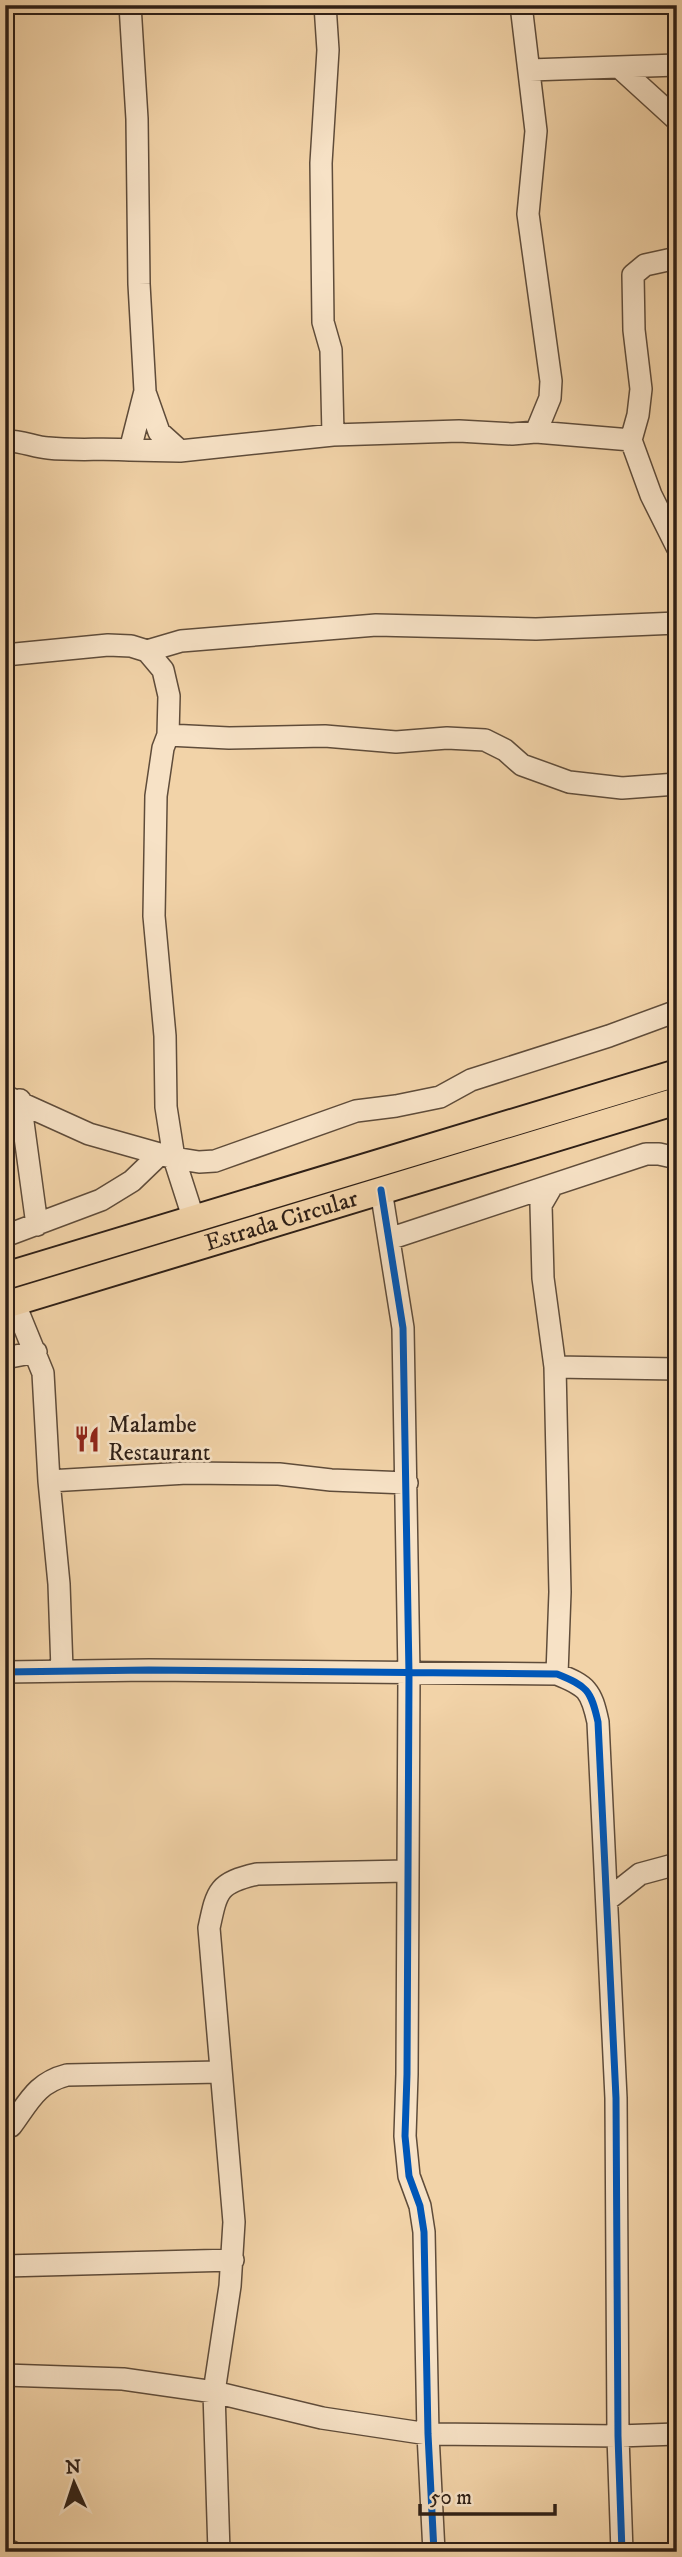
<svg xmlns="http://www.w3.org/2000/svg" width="682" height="2557" font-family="'IM FELL DW Pica',serif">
<rect width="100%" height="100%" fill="#f2d3a8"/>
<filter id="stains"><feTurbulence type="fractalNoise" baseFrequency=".00286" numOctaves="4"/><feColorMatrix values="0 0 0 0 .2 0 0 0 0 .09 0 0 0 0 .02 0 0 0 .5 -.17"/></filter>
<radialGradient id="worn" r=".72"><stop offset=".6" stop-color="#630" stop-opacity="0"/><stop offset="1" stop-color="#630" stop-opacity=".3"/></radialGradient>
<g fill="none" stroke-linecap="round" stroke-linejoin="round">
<g stroke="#5f4c3a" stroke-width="24">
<path id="minor" d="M 130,5 L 137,119 L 139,284 L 145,391 L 130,450 L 180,451 L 333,435 L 459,431 L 512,434 L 536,432 L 550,398 L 551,381 L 528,214 L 536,131 L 521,5
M 325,5 L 328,50 L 321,163 L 323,322 L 331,350 L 333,435
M 620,68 L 677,120
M 530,70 L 677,65
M 677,258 L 645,265 L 633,275 L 634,330 L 641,389 L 638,415 L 631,440 L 651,495 L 677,547
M 146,395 L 159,432 L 180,451
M 536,432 L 631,440
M 5,441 C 20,440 34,447 48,448 C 76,451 103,448 130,450
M 147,651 L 181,641 L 376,625 L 536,629 L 677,623
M 5,655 L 108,645 L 131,646 L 147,651 L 163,670 L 169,696 L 168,735 L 163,748 L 156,796 L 154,916 L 165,1036 L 166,1107 L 174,1158 L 194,1220
M 168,735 L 229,738 L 325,736 L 396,742 L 447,738 L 485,740 L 505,750 L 522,765 L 569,782 L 622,788 L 677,784
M 5,1096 L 89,1134 L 174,1158 L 199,1162 L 215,1161 L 356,1111 L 396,1106 L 440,1097 L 471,1080 L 609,1036 L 677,1011
M 20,1100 L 37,1225
M 552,1186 L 541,1205 L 543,1278 L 555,1367 L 560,1592 L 557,1674
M 381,1190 L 403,1328 L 409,1674 L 407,2074 L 405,2136 L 409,2176 L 420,2206 L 424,2232 L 428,2434 L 434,2552
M 5,1236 L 101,1200 L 132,1181 L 159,1155
M 389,1239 L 646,1154 L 659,1154 L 677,1158
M 14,1302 L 43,1373 L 49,1481 L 59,1584 L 62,1670
M 5,1358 L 36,1352
M 555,1367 L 677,1369
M 49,1481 L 187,1473 L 279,1474 L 331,1480 L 407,1483
M 5,1672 L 149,1670 L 557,1674 C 587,1686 591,1690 598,1722 L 616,2098 L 618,2436 L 622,2552
M 607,1900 L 640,1874 L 677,1864
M 11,2126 C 29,2102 36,2083 67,2075 L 220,2072
M 5,2266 L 233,2260
M 5,2375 L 123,2379 L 214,2392 L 322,2418 L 428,2434 L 618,2436 L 677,2434
M 5,2549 L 12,2552
M 219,2552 L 214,2392 L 230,2286 L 234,2222 L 209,1928 C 217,1890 218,1883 257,1874 L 407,1871"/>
</g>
<g stroke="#2e1f16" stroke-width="30">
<g id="major">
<path d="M 5,1276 L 677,1073"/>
<path id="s1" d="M 5,1305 L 677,1101"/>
</g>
</g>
<use href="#minor" stroke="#f7e2c6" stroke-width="21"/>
<use href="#major" stroke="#f2d3a8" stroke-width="26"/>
<g stroke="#f7e2c6" stroke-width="11">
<path id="cycleway" d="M 381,1190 L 403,1328 L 409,1674 L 407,2074 L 405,2136 L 409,2176 L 420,2206 L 424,2232 L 428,2434 L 434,2552
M 5,1672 L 149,1670 L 557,1674 C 587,1686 591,1690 598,1722 L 616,2098 L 618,2436 L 622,2552"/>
</g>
<use href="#cycleway" stroke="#0057b8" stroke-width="7"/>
</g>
<defs>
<g id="restaurant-bare" transform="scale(2.1)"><path d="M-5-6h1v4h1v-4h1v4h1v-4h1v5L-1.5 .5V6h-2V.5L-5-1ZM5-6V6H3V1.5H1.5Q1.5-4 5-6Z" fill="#8f2418" stroke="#f7e2c6" stroke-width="2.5" paint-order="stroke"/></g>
</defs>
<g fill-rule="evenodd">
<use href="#restaurant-bare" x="87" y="1439"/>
</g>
<g text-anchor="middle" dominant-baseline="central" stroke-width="5" stroke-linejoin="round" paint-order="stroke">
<g font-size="24" fill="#2e1f16" stroke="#f7e2c6">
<text stroke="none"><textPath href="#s1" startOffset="289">Estrada Circular</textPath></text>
</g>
<g font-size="24" fill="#2e1f16" stroke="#f7e2c6" text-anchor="start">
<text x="108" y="1425">Malambe<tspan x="108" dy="28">Restaurant</tspan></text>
</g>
</g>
<rect width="682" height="2557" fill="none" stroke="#f2d3a8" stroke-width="28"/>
<rect x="7" y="7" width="668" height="2543" fill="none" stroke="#2e1f16" stroke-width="3.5"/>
<rect x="14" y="14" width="654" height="2529" fill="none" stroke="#2e1f16" stroke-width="2"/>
<g transform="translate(74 2483) rotate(357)" stroke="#f7e2c6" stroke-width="5" paint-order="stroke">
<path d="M0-5L12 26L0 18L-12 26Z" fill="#2e1f16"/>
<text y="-10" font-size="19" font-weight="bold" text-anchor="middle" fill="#2e1f16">N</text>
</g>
<path d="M420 2504v10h135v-10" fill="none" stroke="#2e1f16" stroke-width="3.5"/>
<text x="430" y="2504" font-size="21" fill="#2e1f16" stroke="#f7e2c6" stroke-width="5" paint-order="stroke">50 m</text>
<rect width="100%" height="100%" filter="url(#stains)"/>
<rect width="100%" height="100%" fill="url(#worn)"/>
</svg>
